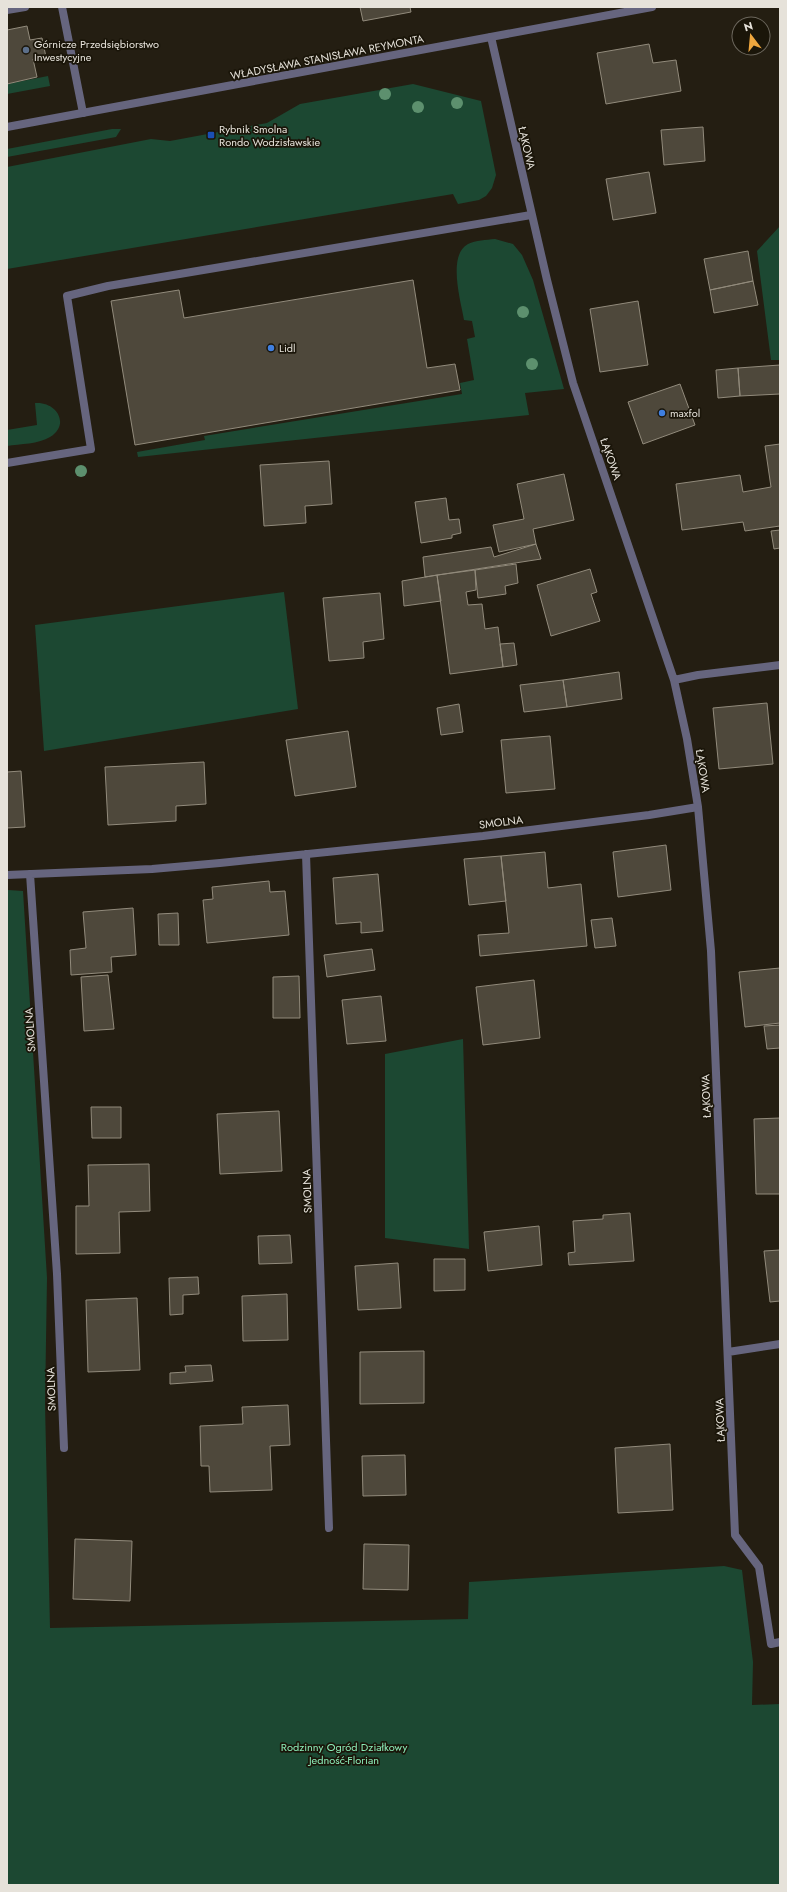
<svg xmlns="http://www.w3.org/2000/svg" width="787" height="1892" font-family="Jost,sans-serif">
<rect width="100%" height="100%" fill="#241e12"/>
<path fill="#1c4832" d="M 48,76 L 50,86 L 7,94 L 7,84 Z
M 413,84 L 481,101 L 496,175 L 492,188 L 486,196 L 479,200 L 458,204 L 453,194 L 7,269 L 7,167 L 151,139 L 170,141 L 267,123 L 300,104 Z
M 112,129 L 121,129 L 116,137 L 7,157 L 7,149 Z
M 780,226 L 780,360 L 771,360 L 757,251 Z
M 495,239 L 513,244 L 522,255 L 533,280 L 564,389 L 525,393 L 529,415 L 138,457 L 137,452 L 205,440 L 204,436 L 462,394 L 460,383 L 474,380 L 467,339 L 475,337 L 472,321 L 464,320 C 461,302 447,255 468,244 C 476,240 486,240 495,239 Z
M 35,403 C 56,401 71,424 50,437 C 39,444 20,444 7,446 L 7,430 L 37,425 Z
M 284,592 L 298,709 L 44,751 L 35,625 Z
M 8,890 L 23,891 L 47,1278 L 45,1404 L 50,1628 L 468,1619 L 469,1582 L 724,1566 L 742,1570 L 753,1662 L 752,1705 L 780,1704 L 780,1885 L 7,1885 Z
M 463,1039 L 469,1249 L 385,1238 L 385,1054 Z"/>
<path fill="#4e483b" stroke="#928b7c" d="M 360,7 L 410,7 L 411,12 L 363,21 Z
M 27,26 L 30,40 L 42,38 L 46,57 L 33,59 L 37,77 L 7,84 L 7,30 Z
M 649,44 L 653,63 L 676,60 L 681,91 L 606,104 L 597,53 Z
M 703,127 L 705,161 L 664,165 L 661,130 Z
M 649,172 L 656,213 L 613,220 L 606,179 Z
M 748,251 L 753,281 L 710,290 L 704,259 Z
M 413,280 L 427,368 L 455,364 L 460,390 L 135,445 L 111,301 L 179,290 L 184,318 Z
M 753,281 L 758,305 L 714,313 L 710,290 Z
M 638,301 L 648,365 L 600,372 L 590,309 Z
M 780,365 L 780,394 L 740,396 L 738,368 Z
M 738,368 L 740,396 L 718,398 L 716,370 Z
M 680,384 L 695,425 L 643,444 L 628,402 Z
M 780,444 L 780,526 L 745,531 L 743,522 L 682,530 L 676,484 L 740,475 L 743,492 L 771,487 L 765,446 Z
M 329,461 L 332,504 L 305,506 L 306,523 L 264,526 L 260,465 Z
M 564,474 L 574,520 L 533,529 L 536,544 L 499,552 L 493,525 L 524,519 L 517,484 Z
M 446,498 L 449,520 L 459,519 L 461,533 L 452,535 L 452,538 L 421,543 L 415,502 Z
M 780,530 L 780,548 L 774,549 L 771,531 Z
M 536,544 L 541,559 L 425,577 L 423,557 L 491,547 L 494,557 Z
M 516,564 L 518,583 L 505,586 L 506,594 L 478,598 L 475,570 Z
M 590,569 L 597,592 L 591,594 L 600,621 L 551,636 L 537,585 Z
M 475,570 L 476,590 L 466,592 L 468,605 L 482,604 L 485,629 L 498,627 L 503,667 L 450,674 L 437,575 Z
M 437,575 L 441,601 L 404,606 L 402,581 Z
M 380,593 L 384,639 L 363,642 L 364,658 L 329,661 L 323,598 Z
M 514,643 L 517,665 L 503,667 L 500,644 Z
M 619,672 L 622,699 L 567,707 L 563,680 Z
M 563,680 L 567,707 L 524,712 L 520,685 Z
M 767,703 L 773,764 L 719,769 L 713,708 Z
M 459,704 L 463,732 L 441,735 L 437,708 Z
M 348,731 L 356,787 L 295,796 L 286,740 Z
M 550,736 L 555,789 L 506,793 L 501,740 Z
M 204,762 L 206,804 L 176,806 L 176,821 L 108,825 L 105,767 Z
M 21,771 L 25,827 L 7,828 L 7,772 Z
M 666,845 L 671,890 L 618,897 L 613,852 Z
M 545,852 L 548,888 L 581,884 L 587,946 L 480,956 L 478,935 L 509,933 L 501,856 Z
M 501,856 L 506,901 L 469,905 L 464,859 Z
M 378,874 L 383,931 L 361,933 L 361,922 L 336,924 L 333,878 Z
M 269,881 L 270,892 L 285,891 L 289,935 L 207,943 L 203,900 L 213,899 L 212,887 Z
M 133,908 L 136,955 L 111,957 L 112,972 L 71,975 L 70,950 L 86,948 L 83,912 Z
M 178,913 L 179,945 L 159,945 L 158,914 Z
M 612,918 L 616,946 L 595,948 L 591,920 Z
M 372,949 L 375,970 L 327,977 L 324,955 Z
M 780,968 L 780,1023 L 745,1027 L 739,972 Z
M 108,975 L 114,1029 L 84,1031 L 81,977 Z
M 299,976 L 300,1018 L 273,1018 L 273,977 Z
M 534,980 L 540,1038 L 483,1045 L 476,987 Z
M 381,996 L 386,1041 L 347,1044 L 342,1000 Z
M 780,1025 L 780,1048 L 767,1049 L 764,1026 Z
M 91,1107 L 121,1107 L 121,1138 L 92,1138 Z
M 279,1111 L 282,1171 L 220,1174 L 217,1114 Z
M 780,1118 L 780,1194 L 756,1194 L 754,1119 Z
M 149,1164 L 150,1211 L 119,1212 L 120,1253 L 76,1254 L 76,1206 L 89,1206 L 88,1165 Z
M 630,1213 L 634,1261 L 569,1265 L 568,1253 L 575,1252 L 573,1221 L 603,1219 L 603,1215 Z
M 539,1226 L 542,1265 L 488,1271 L 484,1232 Z
M 290,1235 L 292,1263 L 259,1264 L 258,1236 Z
M 780,1250 L 780,1301 L 770,1302 L 764,1251 Z
M 434,1259 L 465,1259 L 465,1290 L 434,1291 Z
M 398,1263 L 401,1308 L 358,1310 L 355,1266 Z
M 198,1277 L 199,1294 L 183,1295 L 183,1314 L 170,1315 L 169,1278 Z
M 287,1294 L 288,1340 L 243,1341 L 242,1296 Z
M 137,1298 L 140,1370 L 88,1372 L 86,1300 Z
M 424,1351 L 424,1403 L 360,1404 L 360,1352 Z
M 211,1365 L 213,1381 L 170,1384 L 170,1373 L 186,1372 L 185,1366 Z
M 288,1405 L 290,1445 L 270,1446 L 272,1490 L 210,1492 L 209,1466 L 201,1466 L 200,1426 L 243,1424 L 242,1407 Z
M 670,1444 L 673,1510 L 618,1513 L 615,1448 Z
M 405,1455 L 406,1495 L 363,1496 L 362,1456 Z
M 75,1539 L 132,1541 L 130,1601 L 73,1599 Z
M 364,1544 L 409,1545 L 408,1590 L 363,1589 Z"/>
<g fill="none" stroke-linecap="round" stroke-linejoin="round">
<path stroke="#66657e" stroke-width="8" d="M 62,7 L 83,113
M 7,10 L 25,7
M 7,463 L 91,449 L 67,296 L 108,286 L 531,215"/>
<path stroke="#66657e" stroke-width="8" d="M 491,37 L 547,280 L 573,383 L 674,680 L 687,739 L 698,807 L 711,951 L 735,1535 L 759,1567 L 771,1644 L 780,1642
M 674,680 L 698,675 L 780,665
M 306,854 L 329,1528
M 30,874 L 57,1274 L 64,1448
M 7,875 L 152,869 L 220,863 L 483,836 L 649,815 L 698,807
M 728,1352 L 780,1344"/>
<path stroke="#66657e" stroke-width="8" d="M 7,127 L 652,7"/>
</g>
<g fill="#5d906e">
<circle cx="385" cy="94" r="6"/>
<circle cx="457" cy="103" r="6"/>
<circle cx="418" cy="107" r="6"/>
<circle cx="523" cy="312" r="6"/>
<circle cx="532" cy="364" r="6"/>
<circle cx="81" cy="471" r="6"/>
</g>
<circle fill="#5c6f8a" stroke="#1a1509" stroke-width="1.5" cx="26" cy="50" r="4"/>
<rect fill="#1a4fb4" stroke="#1a1509" stroke-width="1.5" x="207" y="131" width="8" height="8" rx="2"/>
<g fill="#3f7fe0" stroke="#1a1509" stroke-width="1.5">
<circle cx="271" cy="348" r="4"/>
<circle cx="662" cy="413" r="4"/>
</g>
<g text-anchor="middle" dominant-baseline="central" stroke-width="3.5" stroke-linejoin="round" paint-order="stroke">
<g font-size="11" fill="#e6e2da" stroke="#1a1509" text-anchor="start">
<text x="34" y="44">Górnicze Przedsiębiorstwo<tspan x="34" dy="13">Inwestycyjne</tspan></text>
<text x="219" y="129">Rybnik Smolna<tspan x="219" dy="13">Rondo Wodzisławskie</tspan></text>
<text x="279" y="348">Lidl</text>
<text x="670" y="413">maxfol</text>
</g>
<g font-size="11" fill="#e6e2da" stroke="#1a1509">
<text transform="translate(327 57) rotate(-11)">WŁADYSŁAWA STANISŁAWA REYMONTA</text>
<text transform="translate(527 148) rotate(77)">ŁĄKOWA</text>
<text transform="translate(611 459) rotate(71)">ŁĄKOWA</text>
<text transform="translate(703 771) rotate(81)">ŁĄKOWA</text>
<text transform="translate(501 822) rotate(-7)">SMOLNA</text>
<text transform="translate(30 1030) rotate(-94)">SMOLNA</text>
<text transform="translate(706 1096) rotate(-92)">ŁĄKOWA</text>
<text transform="translate(307 1191) rotate(-92)">SMOLNA</text>
<text transform="translate(51 1389) rotate(-92)">SMOLNA</text>
<text transform="translate(720 1420) rotate(-92)">ŁĄKOWA</text>
</g>
<g font-size="11" fill="#8cedb9" stroke="#1a1509">
<text x="344" y="1747">Rodzinny Ogród Działkowy<tspan x="344" dy="13">Jedność-Florian</tspan></text>
</g>
</g>
<rect width="787" height="1892" fill="none" stroke="#e6e2da" stroke-width="16"/>
<g transform="translate(751 36) rotate(344)"><circle r="19" fill="#1a1509" stroke="#6c675d"/>
<path d="M0-3L7 15L0 10L-7 15Z" fill="#efa73e"/>
<text y="-6" font-size="11" font-weight="bold" text-anchor="middle" fill="#e6e2da">N</text>
</g>
</svg>
